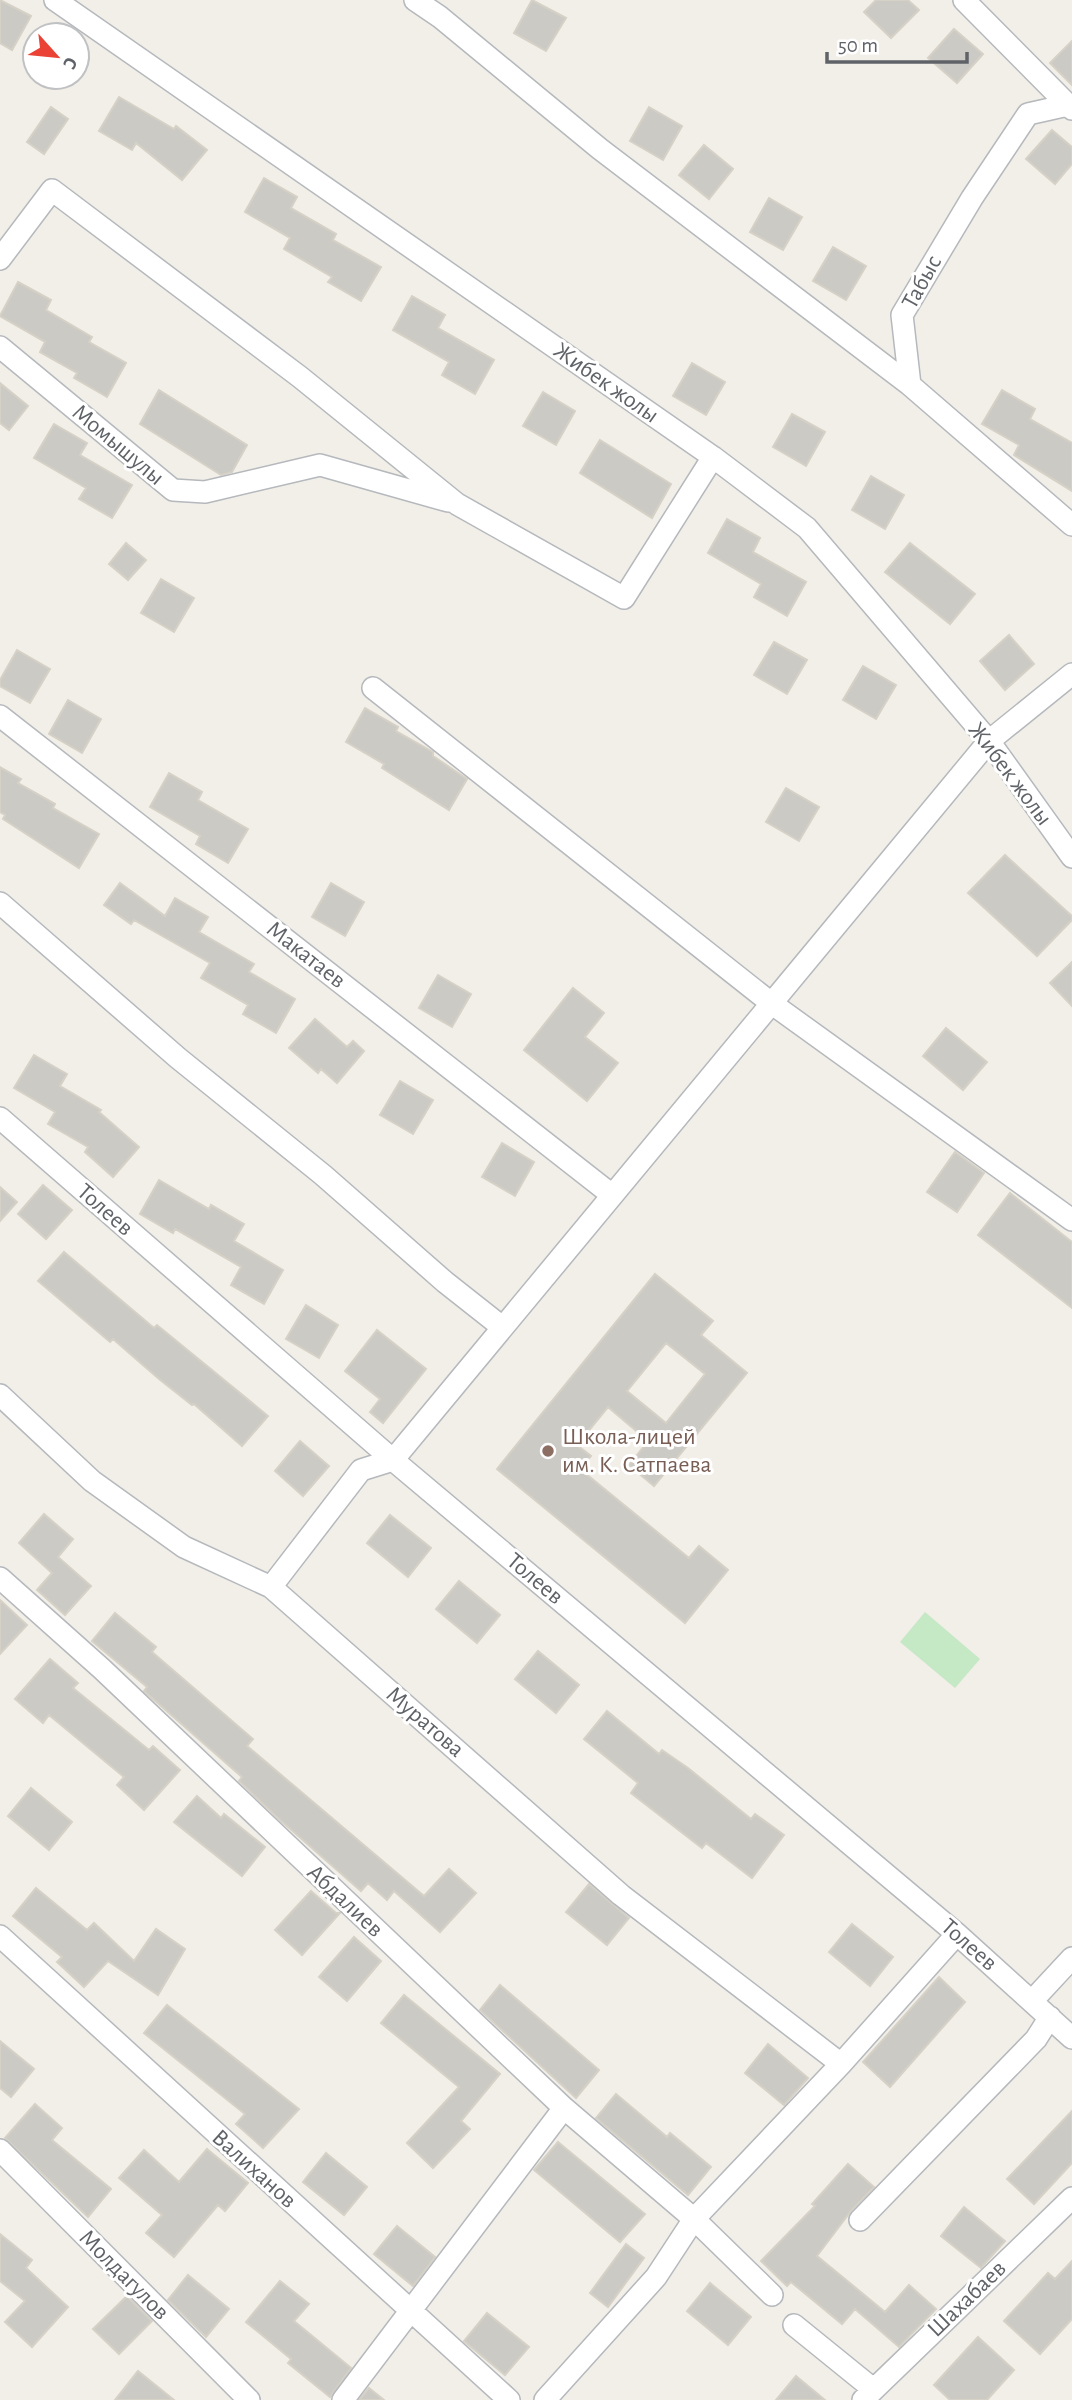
<svg xmlns="http://www.w3.org/2000/svg" width="1072" height="2400" font-family="'Alegreya Sans',sans-serif">
<rect width="100%" height="100%" fill="#f1efe8"/>
<path fill="#c5e8c5" d="M 925,1612 L 980,1659 L 955,1688 L 900,1642 Z"/>
<path fill="#cccac5" stroke="#d6d1c6" stroke-width="2" fill-rule="evenodd" d="M 0,0 L 31,16 L 12,50 L 0,43 Z
M 532,0 L 566,18 L 546,51 L 514,33 Z
M 876,0 L 908,0 L 919,10 L 891,38 L 864,12 Z
M 954,29 L 983,54 L 957,83 L 928,58 Z
M 1072,41 L 1072,85 L 1050,63 Z
M 119,97 L 174,129 L 176,126 L 207,150 L 182,180 L 136,143 L 132,150 L 99,131 Z
M 51,107 L 68,119 L 44,154 L 27,142 Z
M 649,107 L 682,126 L 663,160 L 630,141 Z
M 1052,130 L 1072,147 L 1072,164 L 1055,184 L 1026,159 Z
M 704,145 L 733,169 L 709,199 L 679,175 Z
M 264,178 L 297,197 L 291,208 L 336,234 L 333,240 L 381,267 L 361,301 L 328,282 L 332,277 L 284,249 L 290,238 L 245,212 Z
M 769,198 L 802,217 L 783,250 L 750,232 Z
M 833,247 L 866,266 L 846,300 L 813,281 Z
M 18,282 L 51,300 L 46,310 L 92,337 L 89,342 L 126,363 L 107,397 L 74,378 L 77,373 L 40,352 L 45,342 L 0,316 Z
M 412,296 L 445,315 L 438,328 L 494,360 L 475,394 L 442,375 L 449,362 L 393,330 Z
M 692,363 L 725,382 L 706,415 L 673,396 Z
M 0,383 L 28,406 L 9,430 L 0,423 Z
M 159,390 L 247,445 L 232,472 L 221,475 L 140,424 Z
M 1002,390 L 1035,409 L 1030,419 L 1072,443 L 1072,491 L 1014,455 L 1019,445 L 982,424 Z
M 543,392 L 575,411 L 556,445 L 523,426 Z
M 792,414 L 825,432 L 806,466 L 773,447 Z
M 54,424 L 87,443 L 80,455 L 132,485 L 112,518 L 79,499 L 86,488 L 34,458 Z
M 600,440 L 671,484 L 652,518 L 580,473 Z
M 871,476 L 904,495 L 885,529 L 852,510 Z
M 727,519 L 760,538 L 753,552 L 806,582 L 787,616 L 754,597 L 761,584 L 708,553 Z
M 126,543 L 146,560 L 128,580 L 109,564 Z
M 910,543 L 975,594 L 950,624 L 885,572 Z
M 161,579 L 194,598 L 174,632 L 141,613 Z
M 1009,635 L 1034,664 L 1005,690 L 980,661 Z
M 774,642 L 807,660 L 787,694 L 754,675 Z
M 17,650 L 50,669 L 30,703 L 0,686 L 0,680 Z
M 863,666 L 896,685 L 876,719 L 843,700 Z
M 68,700 L 101,719 L 82,753 L 49,734 Z
M 365,708 L 398,727 L 396,731 L 433,752 L 433,756 L 467,779 L 449,810 L 382,768 L 384,764 L 346,742 Z
M 0,767 L 21,779 L 18,783 L 55,804 L 53,808 L 99,834 L 79,868 L 3,819 L 5,815 L 0,812 Z
M 169,773 L 202,792 L 198,800 L 248,829 L 228,863 L 196,844 L 200,836 L 150,807 Z
M 786,788 L 819,807 L 799,841 L 766,822 Z
M 1005,855 L 1072,916 L 1072,920 L 1037,956 L 968,893 Z
M 120,883 L 165,916 L 175,898 L 208,917 L 199,932 L 254,964 L 249,972 L 295,999 L 276,1033 L 243,1014 L 248,1005 L 201,978 L 210,963 L 134,920 L 131,924 L 104,905 Z
M 331,883 L 364,902 L 345,936 L 312,917 Z
M 1072,962 L 1072,1006 L 1050,983 Z
M 438,975 L 471,994 L 452,1027 L 419,1008 Z
M 573,988 L 604,1013 L 585,1037 L 618,1063 L 587,1101 L 524,1050 Z
M 315,1019 L 347,1047 L 353,1041 L 364,1051 L 337,1083 L 321,1069 L 318,1073 L 289,1048 Z
M 946,1028 L 987,1062 L 963,1090 L 923,1056 Z
M 34,1055 L 67,1074 L 60,1086 L 101,1110 L 99,1112 L 139,1147 L 113,1177 L 85,1152 L 88,1147 L 48,1124 L 55,1112 L 14,1088 Z
M 400,1081 L 433,1100 L 413,1134 L 380,1115 Z
M 502,1143 L 534,1162 L 515,1196 L 482,1177 Z
M 955,1152 L 984,1173 L 957,1212 L 927,1192 Z
M 159,1180 L 209,1209 L 211,1205 L 244,1224 L 234,1241 L 283,1270 L 264,1304 L 231,1285 L 241,1267 L 175,1229 L 173,1233 L 140,1214 Z
M 43,1185 L 72,1210 L 46,1239 L 18,1214 Z
M 0,1187 L 17,1202 L 0,1221 Z
M 1010,1193 L 1072,1242 L 1072,1308 L 978,1235 Z
M 64,1252 L 154,1328 L 157,1325 L 268,1416 L 242,1446 L 194,1404 L 192,1405 L 159,1379 L 113,1339 L 110,1342 L 38,1281 Z
M 655,1274 L 713,1321 L 701,1335 L 747,1373 L 654,1486 L 629,1465 L 648,1441 L 608,1407 L 577,1445 L 591,1456 L 580,1469 L 689,1558 L 699,1546 L 728,1570 L 685,1623 L 497,1469 ZM 666,1343 L 705,1374 L 666,1423 L 627,1391 Z
M 306,1305 L 338,1325 L 319,1358 L 286,1339 Z
M 377,1330 L 426,1369 L 383,1423 L 370,1412 L 380,1399 L 345,1371 Z
M 300,1441 L 329,1466 L 303,1496 L 275,1471 Z
M 44,1514 L 73,1539 L 58,1557 L 91,1586 L 65,1615 L 37,1590 L 52,1573 L 19,1543 Z
M 390,1515 L 431,1548 L 408,1577 L 367,1543 Z
M 459,1581 L 500,1615 L 477,1643 L 436,1609 Z
M 0,1600 L 27,1625 L 0,1654 Z
M 115,1613 L 156,1647 L 152,1652 L 253,1739 L 247,1746 L 424,1896 L 449,1869 L 476,1893 L 440,1932 L 394,1891 L 387,1900 L 368,1883 L 361,1891 L 280,1820 L 239,1781 L 242,1777 L 144,1691 L 147,1687 L 92,1641 Z
M 538,1651 L 579,1685 L 556,1713 L 515,1679 Z
M 50,1659 L 78,1683 L 73,1688 L 149,1750 L 153,1746 L 180,1770 L 144,1810 L 117,1785 L 124,1777 L 49,1715 L 43,1723 L 15,1699 Z
M 607,1711 L 659,1754 L 662,1750 L 688,1768 L 751,1819 L 755,1814 L 784,1835 L 752,1878 L 706,1843 L 702,1848 L 631,1793 L 638,1783 L 584,1739 Z
M 31,1788 L 72,1822 L 49,1850 L 8,1816 Z
M 197,1796 L 221,1818 L 224,1814 L 265,1847 L 242,1876 L 174,1822 Z
M 589,1884 L 629,1918 L 607,1945 L 566,1912 Z
M 36,1888 L 87,1930 L 94,1923 L 134,1961 L 156,1929 L 185,1949 L 158,1995 L 108,1961 L 84,1987 L 57,1962 L 62,1957 L 13,1916 Z
M 311,1891 L 336,1913 L 340,1913 L 302,1955 L 275,1930 Z
M 852,1924 L 893,1957 L 870,1986 L 829,1952 Z
M 354,1937 L 381,1961 L 347,2001 L 319,1977 Z
M 939,1977 L 965,2002 L 890,2087 L 863,2062 Z
M 500,1985 L 599,2070 L 576,2098 L 480,2010 Z
M 404,1995 L 500,2074 L 461,2121 L 470,2129 L 433,2168 L 407,2143 L 459,2087 L 381,2023 Z
M 167,2005 L 299,2109 L 263,2148 L 236,2124 L 245,2114 L 144,2033 Z
M 0,2041 L 34,2069 L 11,2097 L 0,2088 Z
M 768,2044 L 808,2078 L 784,2105 L 745,2073 Z
M 616,2094 L 667,2137 L 670,2133 L 711,2167 L 688,2195 L 596,2118 Z
M 35,2104 L 62,2128 L 52,2140 L 111,2189 L 88,2217 L 5,2138 Z
M 1072,2111 L 1072,2163 L 1034,2204 L 1007,2179 Z
M 558,2142 L 645,2214 L 620,2242 L 534,2170 Z
M 207,2149 L 248,2183 L 225,2211 L 218,2205 L 174,2257 L 146,2233 L 162,2215 L 119,2178 L 144,2150 L 179,2182 Z
M 326,2153 L 367,2187 L 344,2215 L 303,2182 Z
M 848,2164 L 874,2187 L 851,2211 L 817,2256 L 885,2312 L 909,2285 L 936,2309 L 899,2347 L 855,2309 L 842,2324 L 791,2282 L 787,2286 L 761,2261 L 815,2206 L 812,2204 Z
M 964,2207 L 1005,2241 L 981,2268 L 941,2236 Z
M 397,2226 L 435,2257 L 413,2286 L 374,2254 Z
M 0,2234 L 32,2260 L 26,2268 L 68,2307 L 32,2347 L 5,2322 L 25,2301 L 0,2281 Z
M 626,2244 L 644,2258 L 608,2307 L 590,2293 Z
M 1072,2261 L 1072,2319 L 1040,2354 L 1004,2321 L 1048,2273 L 1055,2279 Z
M 188,2275 L 229,2309 L 206,2337 L 168,2300 Z
M 280,2281 L 309,2304 L 294,2321 L 351,2368 L 330,2397 L 288,2363 L 291,2359 L 246,2322 Z
M 710,2283 L 751,2317 L 728,2345 L 687,2311 Z
M 127,2296 L 152,2321 L 119,2354 L 93,2329 Z
M 487,2313 L 529,2347 L 505,2375 L 464,2341 Z
M 978,2337 L 1014,2370 L 987,2400 L 950,2400 L 934,2385 Z
M 138,2371 L 174,2400 L 115,2400 Z
M 796,2376 L 825,2400 L 776,2400 Z
M 369,2388 L 384,2400 L 359,2400 Z"/>
<g fill="none" stroke-linecap="round" stroke-linejoin="round">
<g stroke="#b5b8bc" stroke-width="24">
<path id="street" d="M 55,0 L 713,457 L 807,528 L 989,741 L 1072,857
M 415,0 L 440,17 L 600,149 L 910,385
M 964,0 L 1072,109
M 1068,105 L 1028,114 L 972,198 L 902,315 L 910,385 L 1072,525
M 0,259 L 52,190 L 300,377 L 457,504 L 624,598 L 713,457
M 0,347 L 173,490 L 205,492 L 320,465 L 448,501
M 373,688 L 771,1003 L 1072,1220
M 0,716 L 612,1195
M 0,903 L 178,1058 L 323,1175 L 445,1282 L 502,1327
M 0,1118 L 393,1460 L 957,1934 L 1072,2038
M 0,1395 L 92,1481 L 184,1547 L 271,1587 L 621,1895 L 841,2064
M 0,1578 L 102,1669 L 564,2108 L 694,2219 L 772,2295
M 271,1587 L 361,1470 L 393,1460 L 989,741 L 1072,674
M 0,1936 L 509,2400
M 1032,2001 L 1072,1958
M 0,2150 L 249,2400
M 860,2220 L 1036,2039 L 1050,2017
M 794,2325 L 873,2389
M 343,2400 L 564,2108
M 545,2400 L 656,2277 L 694,2219 L 841,2064 L 957,1934
M 863,2400 L 1072,2198"/>
</g>
<use href="#street" stroke="#fff" stroke-width="21"/>
</g>
<circle fill="#8d6e63" stroke="#fff" stroke-width="2.5" cx="548" cy="1451" r="7"/>
<g text-anchor="middle" dominant-baseline="central" stroke-width="6" stroke-linejoin="round" paint-order="stroke">
<g font-size="24" fill="#5f6368" stroke="#fff">
<text transform="translate(922 282) rotate(-61)">Табыс</text>
<text transform="translate(606 383) rotate(35)">Жибек жолы</text>
<text transform="translate(118 445) rotate(40)">Момышулы</text>
<text transform="translate(1010 774) rotate(53)">Жибек жолы</text>
<text transform="translate(306 955) rotate(38)">Макатаев</text>
<text transform="translate(105 1210) rotate(41)">Толеев</text>
<text transform="translate(535 1579) rotate(40)">Толеев</text>
<text transform="translate(425 1722) rotate(41)">Муратова</text>
<text transform="translate(345 1901) rotate(43)">Абдалиев</text>
<text transform="translate(969 1945) rotate(41)">Толеев</text>
<text transform="translate(254 2169) rotate(42)">Валиханов</text>
<text transform="translate(124 2275) rotate(45)">Молдагулов</text>
<text transform="translate(967 2299) rotate(-44)">Шахабаев</text>
</g>
<g font-size="24" fill="#785e54" stroke="#fff" text-anchor="start">
<text x="562" y="1437">Школа-лицей<tspan x="562" dy="28">им. К. Сатпаева</tspan></text>
</g>
</g>
<g transform="translate(56 56) rotate(117)"><circle r="33" fill="#ffffff" stroke="#bfc1c3" stroke-width="2"/>
<path d="M0-5L12 26L0 18L-12 26Z" fill="#ea4335"/>
<text y="-10" font-size="19" font-weight="bold" text-anchor="middle" fill="#5f6368">С</text>
</g>
<path d="M827 52v10h140v-10" fill="none" stroke="#5f6368" stroke-width="3.5"/>
<text x="838" y="52" font-size="21" fill="#5f6368" stroke="#ffffff" stroke-width="5" paint-order="stroke">50 m</text>
</svg>
